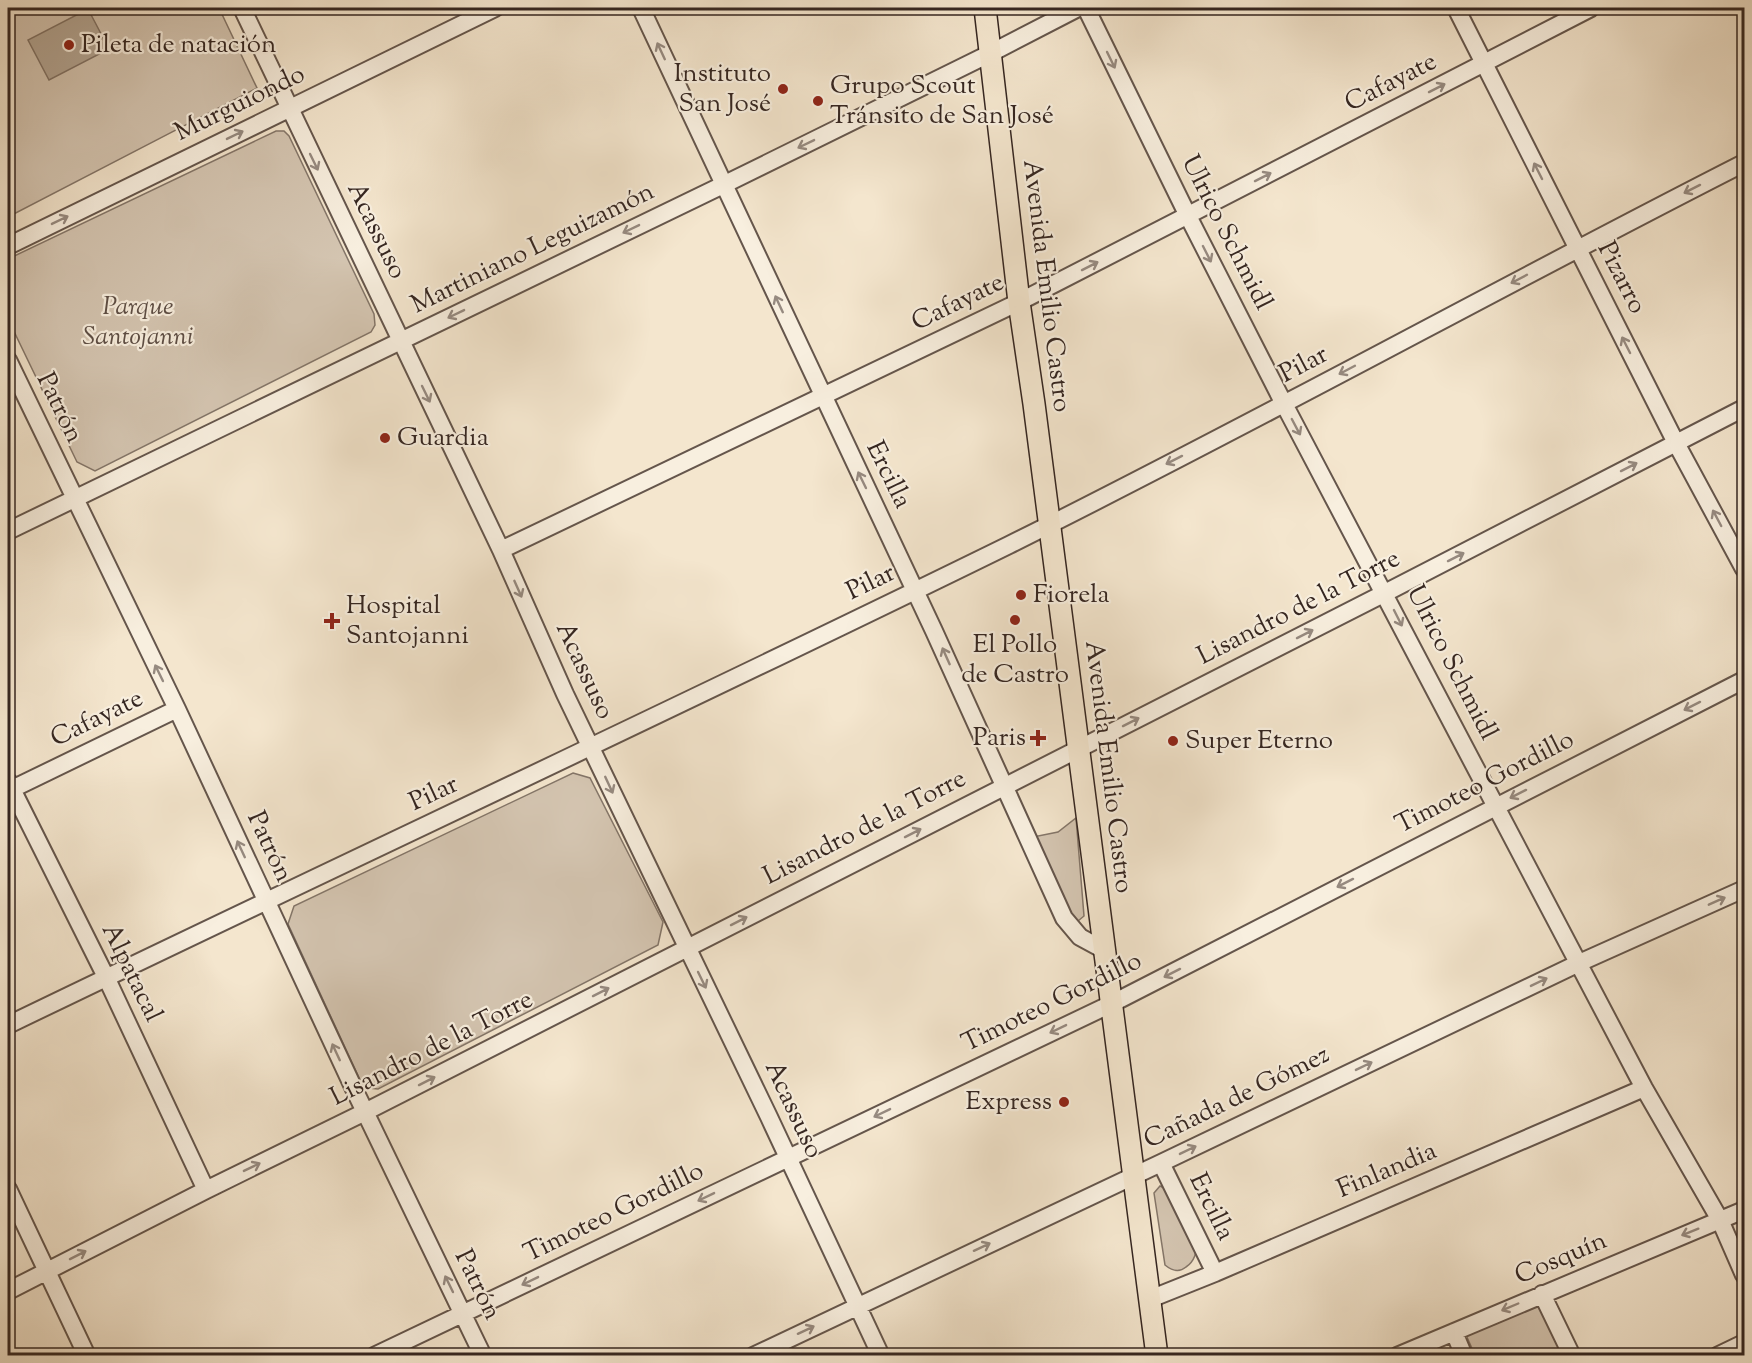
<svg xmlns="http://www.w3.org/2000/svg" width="1752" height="1363" font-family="'Sorts Mill Goudy',serif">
<rect width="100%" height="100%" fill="#f4e6ce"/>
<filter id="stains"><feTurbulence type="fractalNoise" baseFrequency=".00333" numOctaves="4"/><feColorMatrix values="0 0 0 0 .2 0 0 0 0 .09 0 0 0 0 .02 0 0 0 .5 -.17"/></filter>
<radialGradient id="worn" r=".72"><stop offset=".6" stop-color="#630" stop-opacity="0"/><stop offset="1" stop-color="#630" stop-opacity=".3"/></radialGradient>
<path fill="#d4c5b1" stroke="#847669" stroke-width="1.5" d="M 8,8 L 219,8 L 257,88 L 8,217 Z
M 276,131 L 284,131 L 289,136 L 374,314 L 375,325 L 371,332 L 95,471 L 77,462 L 8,319 L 8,259 Z
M 573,773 L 590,778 L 663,922 L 658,945 L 378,1089 L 368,1088 L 361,1082 L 288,924 L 294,906 Z
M 1076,818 L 1084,916 L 1078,921 L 1074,920 L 1033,837 L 1058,832 Z
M 1160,1186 L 1164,1188 C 1171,1199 1194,1232 1196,1242 C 1198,1251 1194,1262 1186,1267 C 1179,1273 1171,1270 1165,1265 L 1154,1193 Z
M 1540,1305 L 1563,1355 L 1475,1355 L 1466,1335 Z"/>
<path fill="#b3a593" stroke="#817265" stroke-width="1.5" d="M 88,9 L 109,49 L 49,80 L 28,40 Z"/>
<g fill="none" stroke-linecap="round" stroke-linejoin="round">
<g stroke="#65564c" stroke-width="20">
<path id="minor" d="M 242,8 L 501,550 L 565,694 L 769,1117 L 881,1356
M 641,8 L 934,631 L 1064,918 L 1080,937 L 1104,950
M 1086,8 L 1188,216 L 1284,404 L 1644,1088 L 1720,1220 L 1744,1275
M 1456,8 L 1676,443 L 1744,569
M 8,246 L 495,8
M 8,360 L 177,709 L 354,1089 L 483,1356
M 8,531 L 723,185 L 991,53 L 1078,8
M 501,550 L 1019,302 L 1591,8
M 8,781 L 106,977 L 206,1190
M 8,791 L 177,709
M 8,1025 C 341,864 677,708 1009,545 C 1257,422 1498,288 1744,163
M 1161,1163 L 1215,1273
M 8,1189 L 87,1356
M 8,1291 L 206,1190 L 365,1112 L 1385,593 L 1744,408
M 1542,1294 L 1572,1356
M 1150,1299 L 1215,1273 L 1644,1088
M 1454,1332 L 1464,1356
M 374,1356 L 1111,1004 L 1744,680
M 753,1356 L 1161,1163 L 1579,963 L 1744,889
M 1397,1356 L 1744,1210
M 1717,1356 L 1744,1343"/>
</g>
<g stroke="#352621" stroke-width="24">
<path id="major" d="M 985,8 L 1019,302 L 1034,404 L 1157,1356"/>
</g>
<use href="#minor" stroke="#f8efdf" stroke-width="16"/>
<use href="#major" stroke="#f4e6ce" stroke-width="21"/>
</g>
<defs><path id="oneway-shaft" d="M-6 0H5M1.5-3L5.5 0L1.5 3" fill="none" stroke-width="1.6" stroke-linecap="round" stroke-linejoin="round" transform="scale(1.5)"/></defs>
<g stroke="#968a80">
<use href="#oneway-shaft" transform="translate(661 51) rotate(-115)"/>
<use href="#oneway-shaft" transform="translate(1111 60) rotate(64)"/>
<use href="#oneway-shaft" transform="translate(1437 88) rotate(-27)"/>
<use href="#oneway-shaft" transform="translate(235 135) rotate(-26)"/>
<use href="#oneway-shaft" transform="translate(806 144) rotate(154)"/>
<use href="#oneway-shaft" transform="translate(314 162) rotate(64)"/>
<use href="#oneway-shaft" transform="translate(1538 171) rotate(-117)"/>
<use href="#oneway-shaft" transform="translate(1263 177) rotate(-27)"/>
<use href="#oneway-shaft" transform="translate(1692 189) rotate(153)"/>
<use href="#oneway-shaft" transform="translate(60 220) rotate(-26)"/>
<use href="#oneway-shaft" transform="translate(631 229) rotate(154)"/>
<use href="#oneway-shaft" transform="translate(1207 254) rotate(63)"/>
<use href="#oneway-shaft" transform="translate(1090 266) rotate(-27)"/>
<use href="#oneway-shaft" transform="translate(1519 279) rotate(152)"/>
<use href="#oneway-shaft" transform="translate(779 304) rotate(-115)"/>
<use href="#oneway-shaft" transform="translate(456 314) rotate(154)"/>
<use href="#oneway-shaft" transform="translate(1626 345) rotate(-117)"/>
<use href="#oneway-shaft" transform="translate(1347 370) rotate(152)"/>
<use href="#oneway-shaft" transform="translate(426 394) rotate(64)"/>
<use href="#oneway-shaft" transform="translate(1296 427) rotate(62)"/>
<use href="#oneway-shaft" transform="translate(1174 460) rotate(153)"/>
<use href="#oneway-shaft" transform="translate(1629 467) rotate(-27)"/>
<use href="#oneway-shaft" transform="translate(862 480) rotate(-116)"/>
<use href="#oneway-shaft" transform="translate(1717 518) rotate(-118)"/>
<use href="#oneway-shaft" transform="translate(1456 557) rotate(-27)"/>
<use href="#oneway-shaft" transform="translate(518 589) rotate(66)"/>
<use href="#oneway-shaft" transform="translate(1398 618) rotate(63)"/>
<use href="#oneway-shaft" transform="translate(1305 634) rotate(-27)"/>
<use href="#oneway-shaft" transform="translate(946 656) rotate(-114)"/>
<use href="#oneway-shaft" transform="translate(159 673) rotate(-116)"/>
<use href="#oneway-shaft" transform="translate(1692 706) rotate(153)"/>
<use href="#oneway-shaft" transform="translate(1131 722) rotate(-27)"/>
<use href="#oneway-shaft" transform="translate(609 785) rotate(65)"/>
<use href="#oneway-shaft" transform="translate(1518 794) rotate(153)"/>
<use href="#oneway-shaft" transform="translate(913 833) rotate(-27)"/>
<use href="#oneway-shaft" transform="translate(241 849) rotate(-115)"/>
<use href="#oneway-shaft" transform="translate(1345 883) rotate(153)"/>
<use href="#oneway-shaft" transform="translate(1717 901) rotate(-24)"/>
<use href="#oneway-shaft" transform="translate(739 921) rotate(-27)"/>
<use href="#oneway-shaft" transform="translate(1172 973) rotate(153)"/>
<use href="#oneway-shaft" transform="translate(702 980) rotate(64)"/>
<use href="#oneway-shaft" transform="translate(1539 982) rotate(-26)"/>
<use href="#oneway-shaft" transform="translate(601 992) rotate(-27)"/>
<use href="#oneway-shaft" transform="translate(1058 1029) rotate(154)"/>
<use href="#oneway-shaft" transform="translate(336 1052) rotate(-115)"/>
<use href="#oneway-shaft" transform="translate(1364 1066) rotate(-26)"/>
<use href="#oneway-shaft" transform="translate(427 1081) rotate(-27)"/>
<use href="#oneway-shaft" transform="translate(882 1113) rotate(154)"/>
<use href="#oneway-shaft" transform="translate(1188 1150) rotate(-26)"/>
<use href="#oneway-shaft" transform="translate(252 1167) rotate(-26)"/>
<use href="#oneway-shaft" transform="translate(706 1197) rotate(154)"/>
<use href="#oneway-shaft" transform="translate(1690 1232) rotate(158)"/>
<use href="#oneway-shaft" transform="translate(982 1247) rotate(-25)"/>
<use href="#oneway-shaft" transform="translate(78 1255) rotate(-27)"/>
<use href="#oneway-shaft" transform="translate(530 1281) rotate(154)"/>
<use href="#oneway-shaft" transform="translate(449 1284) rotate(-116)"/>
<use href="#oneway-shaft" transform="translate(1510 1307) rotate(157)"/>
<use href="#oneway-shaft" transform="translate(806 1330) rotate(-25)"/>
</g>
<g fill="#8f2418" stroke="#f8efdf" stroke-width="2">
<circle cx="69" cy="45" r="6"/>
<circle cx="783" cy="89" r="6"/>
<circle cx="818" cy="101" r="6"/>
<circle cx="385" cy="438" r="6"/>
<circle cx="1021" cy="595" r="6"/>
<circle cx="1015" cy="620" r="6"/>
<path d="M329 612h6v6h6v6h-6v6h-6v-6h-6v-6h6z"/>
<path d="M1035 729h6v6h6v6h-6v6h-6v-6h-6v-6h6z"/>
<circle cx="1173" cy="741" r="6"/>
<circle cx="1064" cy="1102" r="6"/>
</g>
<g text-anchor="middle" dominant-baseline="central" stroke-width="4.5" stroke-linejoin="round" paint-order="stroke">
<g font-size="26" fill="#352621" stroke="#f8efdf" text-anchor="start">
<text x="81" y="45">Pileta de natación</text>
<text x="771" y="74" text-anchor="end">Instituto<tspan x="771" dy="30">San José</tspan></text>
<text x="830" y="86">Grupo Scout<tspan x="830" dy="30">Tránsito de San José</tspan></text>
<text x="397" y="438">Guardia</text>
<text x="1033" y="595">Fiorela</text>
<text x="346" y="606">Hospital<tspan x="346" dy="30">Santojanni</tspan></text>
<text x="1015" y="645" text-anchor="middle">El Pollo<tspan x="1015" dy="30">de Castro</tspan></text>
<text x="1026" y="738" text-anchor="end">Paris</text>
<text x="1185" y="741">Super Eterno</text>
<text x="1052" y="1102" text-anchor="end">Express</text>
</g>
<g font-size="26" fill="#352621" stroke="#f8efdf">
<text transform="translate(1391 83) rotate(-27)">Cafayate</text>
<text transform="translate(240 104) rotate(-26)">Murguiondo</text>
<text transform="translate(376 231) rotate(64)">Acassuso</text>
<text transform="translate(1226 233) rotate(63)">Ulrico Schmidl</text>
<text transform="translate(533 249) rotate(-26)">Martiniano Leguizamón</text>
<text transform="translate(1621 278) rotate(63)">Pizarro</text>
<text transform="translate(1046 286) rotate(83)">Avenida Emilio Castro</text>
<text transform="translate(958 303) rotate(-26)">Cafayate</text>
<text transform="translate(1304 365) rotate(-28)">Pilar</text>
<text transform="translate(59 408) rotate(64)">Patrón</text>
<text transform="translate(888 475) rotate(64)">Ercilla</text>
<text transform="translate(871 583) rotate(-26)">Pilar</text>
<text transform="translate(1299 608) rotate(-27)">Lisandro de la Torre</text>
<text transform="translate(1451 663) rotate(63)">Ulrico Schmidl</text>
<text transform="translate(584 671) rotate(65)">Acassuso</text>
<text transform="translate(97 719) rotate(-26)">Cafayate</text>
<text transform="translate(1108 767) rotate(83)">Avenida Emilio Castro</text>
<text transform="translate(1485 783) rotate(-27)">Timoteo Gordillo</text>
<text transform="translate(434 794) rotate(-25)">Pilar</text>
<text transform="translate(865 828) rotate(-27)">Lisandro de la Torre</text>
<text transform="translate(269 847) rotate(65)">Patrón</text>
<text transform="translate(131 973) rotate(64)">Alpatacal</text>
<text transform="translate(1052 1003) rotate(-26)">Timoteo Gordillo</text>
<text transform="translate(432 1049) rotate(-27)">Lisandro de la Torre</text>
<text transform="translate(1237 1098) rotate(-26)">Cañada de Gómez</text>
<text transform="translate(793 1110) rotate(65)">Acassuso</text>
<text transform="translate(1387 1171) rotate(-23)">Finlandia</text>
<text transform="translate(1211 1207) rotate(64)">Ercilla</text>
<text transform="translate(614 1213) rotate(-26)">Timoteo Gordillo</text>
<text transform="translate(1561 1259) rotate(-23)">Cosquín</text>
<text transform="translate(477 1285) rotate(64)">Patrón</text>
</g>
<g font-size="26" font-style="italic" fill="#5d4e45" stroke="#f8efdf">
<text x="138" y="307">Parque<tspan x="138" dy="30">Santojanni</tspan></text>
</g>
</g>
<rect width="1752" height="1363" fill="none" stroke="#f4e6ce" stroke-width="30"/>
<rect x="9" y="9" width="1734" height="1345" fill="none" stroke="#352621" stroke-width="3"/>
<rect x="15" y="15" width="1722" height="1333" fill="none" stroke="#352621" stroke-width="1.5"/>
<rect width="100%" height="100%" filter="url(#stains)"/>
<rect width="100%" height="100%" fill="url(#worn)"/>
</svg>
